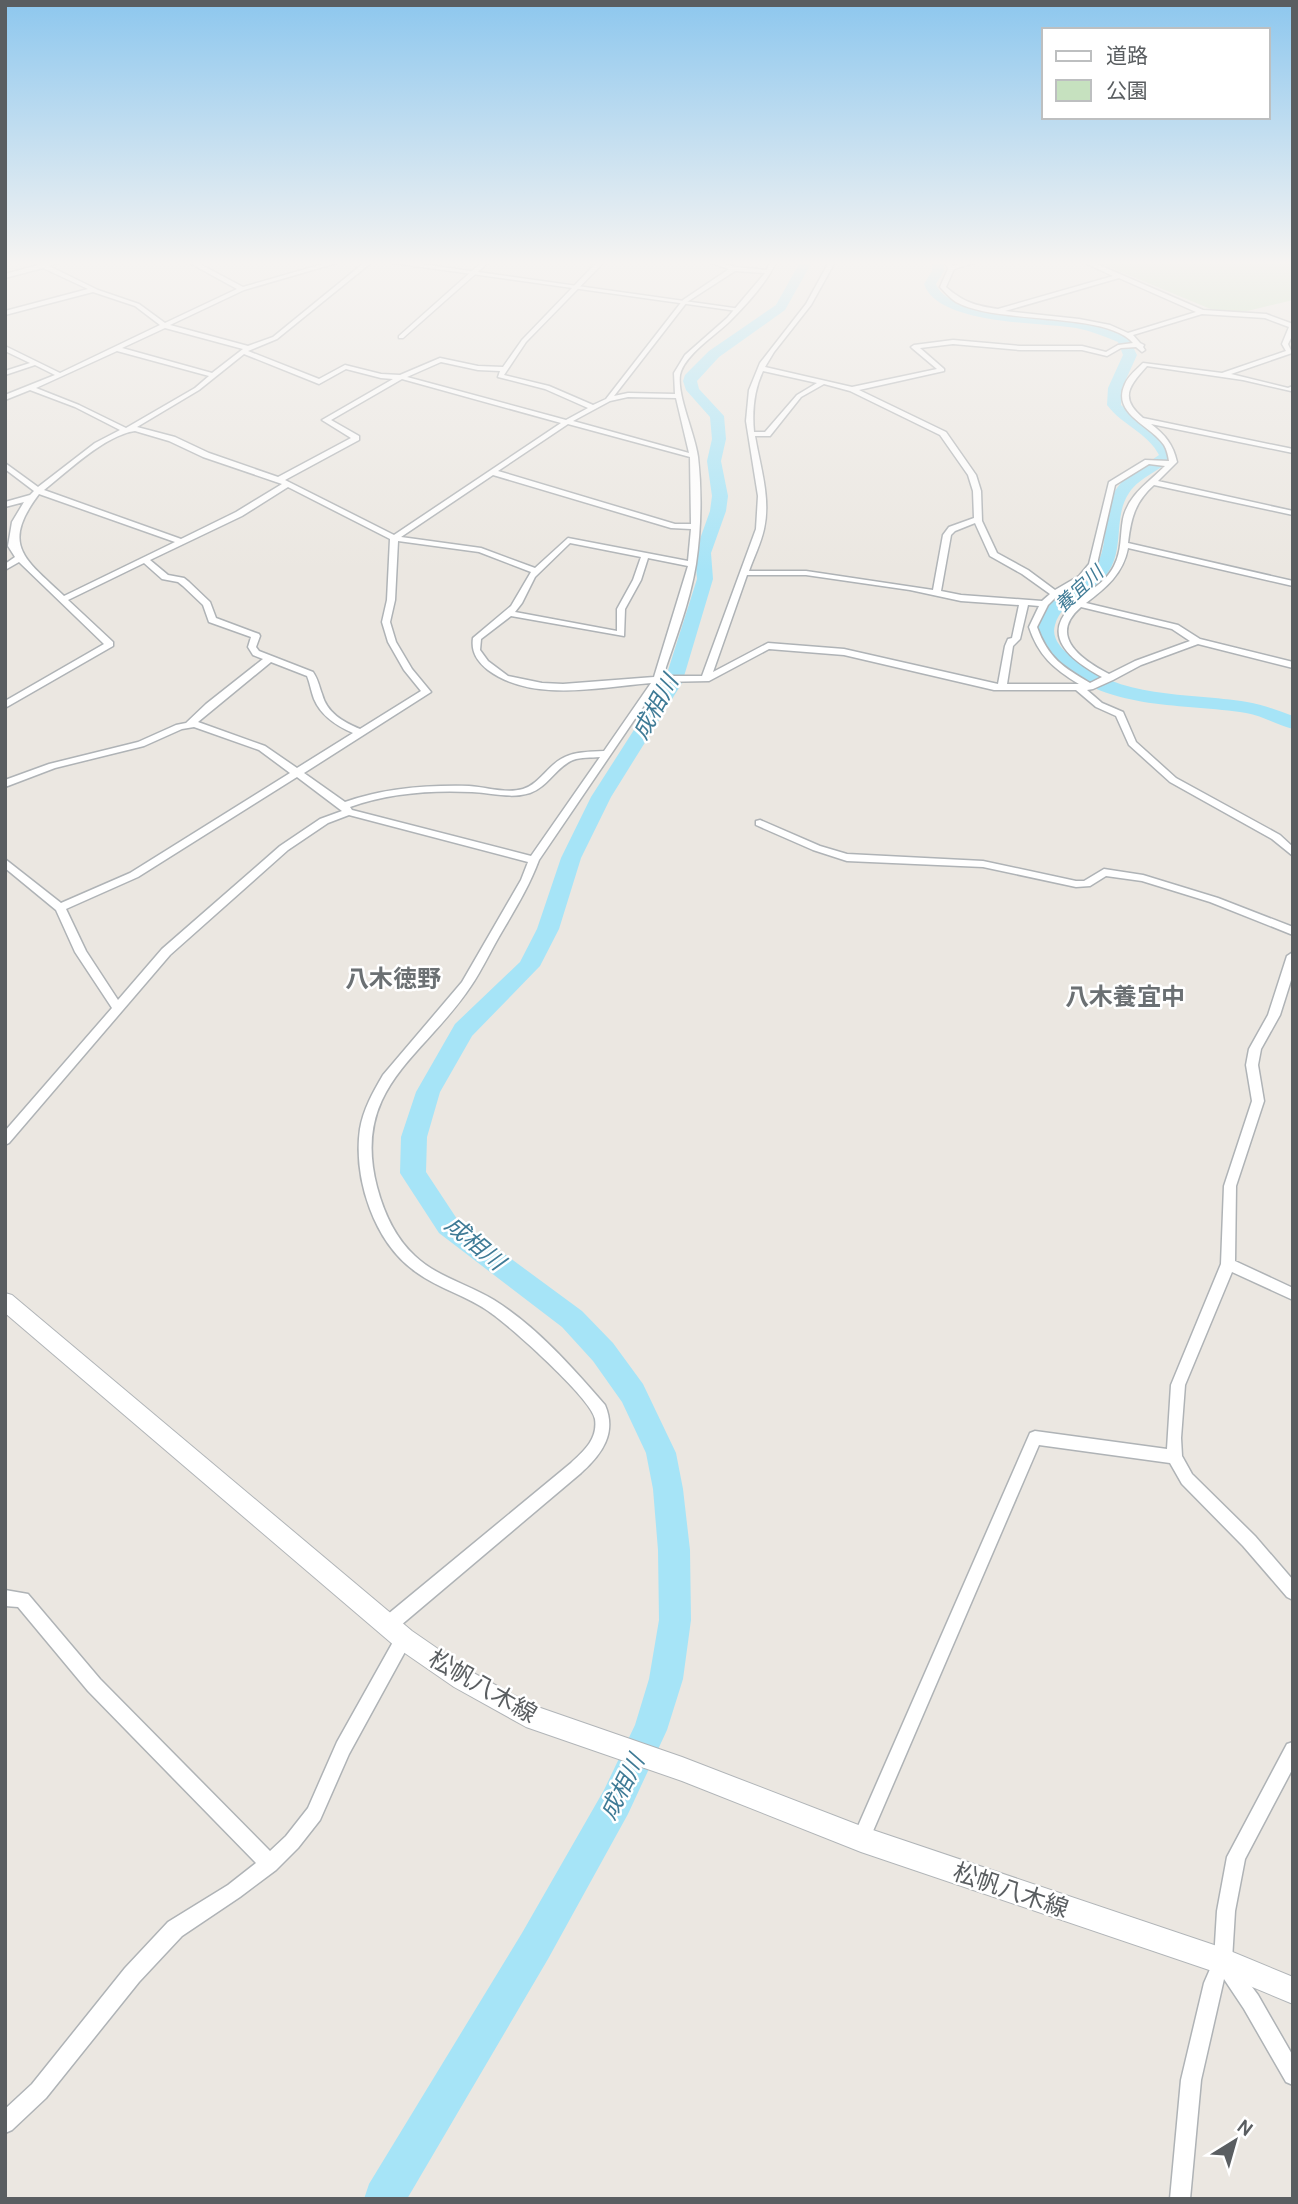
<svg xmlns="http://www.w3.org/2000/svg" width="1298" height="2204" font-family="Cabin,'Noto Sans JP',sans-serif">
<rect width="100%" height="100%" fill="#ebe7e1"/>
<path fill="#c6e1bf" d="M 1097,262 L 1293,262 L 1293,300 L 1243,312 L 1218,312 Z"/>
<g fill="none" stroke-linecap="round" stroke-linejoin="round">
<path fill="#a6e4f7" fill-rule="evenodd" d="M 800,262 L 812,262 L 785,310 L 719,357 L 697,381 L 699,389 L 724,416 L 726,439 L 721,461 L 728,496 L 726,511 L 711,553 L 713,579 L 682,683 L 611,797 L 581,858 L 559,929 L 540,966 L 472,1036 L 440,1092 L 427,1137 L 426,1172 L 457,1219 L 582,1311 L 613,1343 L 643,1384 L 676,1453 L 683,1489 L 690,1550 L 691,1620 L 683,1679 L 667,1730 L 628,1814 L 548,1959 L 407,2199 L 364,2199 L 369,2184 L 522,1933 L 604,1790 L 635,1725 L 649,1679 L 659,1620 L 658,1550 L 653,1489 L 646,1453 L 622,1402 L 593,1361 L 562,1327 L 439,1233 L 400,1173 L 401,1137 L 416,1092 L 455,1024 L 520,962 L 537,929 L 561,858 L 591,797 L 664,683 L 697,579 L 695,553 L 710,511 L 712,496 L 707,461 L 712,439 L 710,417 L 686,390 L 683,381 L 685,375 L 709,351 L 776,305 Z
M 932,262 L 944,262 L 944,271 L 936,284 C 948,318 1049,315 1081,321 C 1097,324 1112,330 1128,337 L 1137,355 L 1122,388 L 1121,405 L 1162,438 L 1174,456 C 1162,471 1140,476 1129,493 C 1113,516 1125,550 1107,574 C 1093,594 1062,599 1055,625 C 1051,638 1061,648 1070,656 C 1120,700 1186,692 1247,702 C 1263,705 1278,710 1293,716 L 1293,729 C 1277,725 1263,716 1246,713 C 1184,703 1110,711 1060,666 C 1049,657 1039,646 1037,631 C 1041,597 1075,593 1093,570 C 1112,547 1099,511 1117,488 C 1127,473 1145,465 1159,455 C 1148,433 1122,425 1107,405 L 1108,388 L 1123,355 L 1118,342 C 1104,336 1091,331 1076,328 C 1039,322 938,325 924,284 L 932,271 Z"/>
<g stroke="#afb3b6" stroke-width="3">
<path id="minor" d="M 33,262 L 61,262 L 49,266 L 98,290 L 139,304 L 165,323 L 237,289 L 188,262 L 196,262 L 243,287 L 330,262 L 340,262 L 244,290 L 170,325 L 248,346 L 273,337 L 365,262 L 372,262 L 277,339 L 248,351 L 319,379 L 345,365 L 381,374 L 400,375 L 440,358 L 478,366 L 503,367 L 522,340 L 597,262 L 604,262 L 526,342 L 504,375 L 549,386 L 593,405 L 606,399 L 683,300 L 729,269 L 709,262 L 719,262 L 735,267 L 767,270 L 770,262 L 776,262 C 768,281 745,306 730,321 C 716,335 684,355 680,375 C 677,396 695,434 698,457 C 702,492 701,530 696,564 C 690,602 675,640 663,676 L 702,676 L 756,529 L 758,496 L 746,421 L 749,390 L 760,363 L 806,304 L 829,262 L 835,262 L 811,305 L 774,352 L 765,367 L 852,387 L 937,369 L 912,348 L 911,347 L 914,345 L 953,340 L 1020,346 L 1082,346 L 1106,352 L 1118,345 L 1133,343 C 1107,311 997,325 956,302 C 950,298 945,292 940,287 L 948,269 L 945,262 L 951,262 L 953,266 L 966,262 L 977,262 L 954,269 L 946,287 C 963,302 976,306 998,309 L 1113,276 L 1083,262 L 1092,262 L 1203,310 L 1266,314 L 1293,324 L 1293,334 L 1288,344 L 1292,353 L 1231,374 L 1288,388 L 1293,386 L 1291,391 L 1243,380 L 1147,366 C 1129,386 1119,398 1143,418 L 1293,449 L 1293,453 L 1151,424 C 1165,435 1173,444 1177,462 L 1158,481 L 1293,511 L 1293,515 L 1154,485 C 1135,502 1131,518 1128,543 L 1293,581 L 1293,586 L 1128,548 C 1123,574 1106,588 1086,603 L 1178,625 L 1200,639 L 1293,662 L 1293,668 L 1198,644 L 1141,665 L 1113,680 L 1093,689 L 1087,690 L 1102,703 L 1123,712 L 1136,742 L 1176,778 L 1280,835 L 1293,847 L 1293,856 L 1272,839 L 1170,782 L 1129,745 L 1116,716 L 1096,707 L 1076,690 L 994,690 L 844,655 L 769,649 L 709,681 L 660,682 L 539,860 C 529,887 514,911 500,935 C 490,952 482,970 471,986 C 424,1057 351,1087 377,1187 C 384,1213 395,1238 415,1256 C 437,1277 468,1284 494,1300 C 537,1327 572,1367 605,1405 C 617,1433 602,1454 581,1473 L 394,1631 L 388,1633 L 382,1631 L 380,1625 L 382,1619 L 571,1463 C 584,1451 598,1439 595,1419 C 592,1399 510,1326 491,1313 C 468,1296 439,1289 416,1272 C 374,1243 353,1178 360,1129 C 363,1110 373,1092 383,1075 L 462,982 L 521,880 L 528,862 L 349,815 L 328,823 L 288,850 L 170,955 L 9,1143 L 5,1145 L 5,1131 L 112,1008 L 75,952 L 56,910 L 5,868 L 5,859 L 61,903 L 130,873 L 290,773 L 259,750 L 194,727 L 182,729 L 144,746 L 55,768 L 5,787 L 5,780 L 49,764 L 138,742 L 176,725 L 186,723 L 206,704 L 263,659 L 253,655 L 248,647 L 251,637 L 209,622 L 203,605 L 183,586 L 178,582 L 162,579 L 144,563 L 68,600 L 113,642 L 113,646 L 5,708 L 5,701 L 104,644 L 19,562 L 5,570 L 5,564 L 15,557 L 8,546 L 12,522 L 24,502 L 5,507 L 5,502 L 30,495 L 34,491 L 5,469 L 5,463 L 38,487 L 95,443 L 120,430 L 75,407 L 30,390 L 5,400 L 5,395 L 55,375 L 35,365 L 5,375 L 5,371 L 30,363 L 5,351 L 5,346 L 60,373 L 160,325 L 135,306 L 93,292 L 5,315 L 5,311 L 88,289 L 43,268 L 5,278 L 5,274 L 38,265 ZM 735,271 L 765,273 L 727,318 L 685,355 L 674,373 L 675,394 L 628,393 L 614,396 L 687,302 ZM 1119,278 L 1196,312 L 1128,333 L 1110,325 L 1079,319 L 1005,311 ZM 1202,314 L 1265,318 L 1289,327 L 1282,344 L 1286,351 L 1222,373 L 1143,363 C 1137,369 1128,376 1125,384 C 1111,414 1151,425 1164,445 C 1167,450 1168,455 1169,461 L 1145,460 L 1109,482 L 1089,564 L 1079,576 L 1055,590 L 1028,570 L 997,553 L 982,521 L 981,491 L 976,475 L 946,432 L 859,390 L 944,371 L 944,369 L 920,348 L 953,344 L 1020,350 L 1082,350 L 1107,356 L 1121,348 L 1136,347 L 1142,352 L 1145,350 L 1143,347 L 1144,345 L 1140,343 L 1133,335 ZM 165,328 L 243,349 L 212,373 L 122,348 ZM 117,351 L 209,376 L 195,388 L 126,428 L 79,405 L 36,388 ZM 244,354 L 319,384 L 346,369 L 381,378 L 393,379 L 322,420 L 351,438 L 278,477 L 209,453 L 175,437 L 137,427 L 199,390 ZM 441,362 L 478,370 L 500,371 L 498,377 L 545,389 L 588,408 L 566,420 L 407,377 ZM 763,371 L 817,383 L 797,395 L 765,432 L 754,432 C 752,411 754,390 763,371 ZM 402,379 L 561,423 L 394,535 L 285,480 L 359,440 L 359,436 L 331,420 ZM 824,384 L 850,391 L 940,435 L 968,475 L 973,491 L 974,518 L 949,527 L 943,535 L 933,590 L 806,571 L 749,571 C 754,557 761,543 764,529 C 771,498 760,466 755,436 L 770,436 L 801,397 ZM 628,397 L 676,398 L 689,453 L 573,421 L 610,401 ZM 568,424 L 690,457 L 691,524 L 675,524 L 498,471 ZM 135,431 L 169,441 L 203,457 L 282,484 L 236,512 L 181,539 L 44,490 C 67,472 105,435 135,431 ZM 1149,464 L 1165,466 C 1149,482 1128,495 1123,519 C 1120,535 1122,551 1114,566 C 1105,584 1086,592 1072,606 C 1039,637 1074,662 1102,677 L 1090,683 C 1063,667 1048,658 1037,627 L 1048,605 L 1055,598 L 1085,580 L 1097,564 L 1115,485 ZM 493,475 L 671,528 L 691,529 L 688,561 L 568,538 L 535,568 L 481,548 L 401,537 ZM 288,487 L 390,539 L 387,600 L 382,622 L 388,642 L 404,670 L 421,691 L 360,729 C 343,722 327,713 322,694 C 319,686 318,679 313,672 L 259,651 L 256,647 L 260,636 L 259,634 L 216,618 L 210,602 L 189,582 L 184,578 L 168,575 L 150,560 L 242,516 ZM 39,494 L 175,542 L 64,596 C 25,559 0,546 39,494 ZM 975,523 L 990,556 L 1022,574 L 1050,594 L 1042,601 L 961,595 L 941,591 L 951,535 L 955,531 ZM 398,541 L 479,552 L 531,572 L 511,606 L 473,638 C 471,652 477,661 488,670 C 532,703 600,687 651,683 L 604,751 C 590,752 574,751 561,759 C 547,767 539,784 523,789 C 506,794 486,787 469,786 C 427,785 385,788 345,802 L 304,773 L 431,692 L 412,669 L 396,642 L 390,622 L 395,600 ZM 570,543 L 641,557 L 633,580 L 617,609 L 617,631 L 515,612 L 522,603 L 535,577 ZM 648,558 L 688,566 L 654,677 L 563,684 L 542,683 L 508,676 L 488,661 L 480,650 L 481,639 L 511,616 L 624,636 L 625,609 L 641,580 ZM 747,575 L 806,575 L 910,590 L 961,601 L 1019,605 L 1012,638 L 1008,639 L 1005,646 L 998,684 L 844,649 L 768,643 L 713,672 ZM 1028,605 L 1039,606 L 1029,627 C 1038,655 1054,669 1079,684 L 1007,684 L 1013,646 L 1020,639 ZM 1081,607 L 1172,629 L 1190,641 L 1135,661 L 1109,674 C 1082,660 1047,636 1081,607 ZM 271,662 L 307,676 C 310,683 311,691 314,699 C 321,716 337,726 353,733 L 297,768 L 265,746 L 198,722 ZM 600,757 L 531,856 L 352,810 L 350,807 C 389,793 431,790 472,792 C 492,793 511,799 530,793 C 548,787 556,767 573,760 C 581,757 591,758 600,757 ZM 297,777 L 342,811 L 320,819 L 280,846 L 162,949 L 118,1000 L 86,951 L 66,909 L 138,877 Z
M 482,262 L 489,262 L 403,338 L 399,338 L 399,336 Z
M 760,820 L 820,846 L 847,854 L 983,861 L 1076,881 L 1084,881 L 1104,869 L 1143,875 L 1218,898 L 1293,927 L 1293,935 L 1210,902 L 1142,881 L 1106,876 L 1090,886 L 1076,887 L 983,867 L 847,861 L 813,850 L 756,825 L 756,821 Z
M 1293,952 L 1293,974 L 1280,1015 L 1261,1049 L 1258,1065 L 1264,1101 L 1236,1186 L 1235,1261 L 1293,1288 L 1293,1300 L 1232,1272 L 1185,1385 L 1181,1438 L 1182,1456 L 1192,1474 L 1255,1536 L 1293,1580 L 1293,1600 L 1287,1597 L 1243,1546 L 1182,1484 L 1170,1463 L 1039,1445 L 867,1845 L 861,1848 L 855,1845 L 852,1839 L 855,1833 L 1030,1433 L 1035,1431 L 1167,1449 L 1171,1385 L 1221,1264 L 1224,1186 L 1252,1101 L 1246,1065 L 1249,1049 L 1268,1015 L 1287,956 Z
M 5,1590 L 28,1594 L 100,1679 L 270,1851 L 286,1836 L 308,1808 L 337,1742 L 398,1633 L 404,1631 L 410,1633 L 412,1639 L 349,1754 L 320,1820 L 298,1848 L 276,1870 L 240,1897 L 182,1936 L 139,1982 L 46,2098 L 12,2130 L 5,2133 L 5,2109 L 32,2084 L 125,1968 L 168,1922 L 228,1885 L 256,1863 L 88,1691 L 18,1607 L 5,1606 Z
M 1293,1742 L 1293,1768 L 1245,1859 L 1235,1911 L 1232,1960 L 1258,1995 L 1293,2056 L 1293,2085 L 1286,2082 L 1244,2009 L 1224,1979 L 1201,2080 L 1190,2199 L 1170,2199 L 1181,2080 L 1204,1983 L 1214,1960 L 1217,1911 L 1227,1857 L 1287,1744 Z"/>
</g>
<g stroke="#afb3b6" stroke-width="3">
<path id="tertiary" d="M 386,262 L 406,262 L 741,309 L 737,311 Z"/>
</g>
<g stroke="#b1b5b8" stroke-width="2">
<path id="secondary" d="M 5,1293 L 12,1295 L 412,1631 L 470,1671 L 532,1705 L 682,1757 L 861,1826 L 1223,1948 L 1293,1977 L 1293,2004 L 1221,1974 L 861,1852 L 682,1781 L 526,1727 L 454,1687 L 396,1647 L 5,1313 Z"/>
</g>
<use href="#minor" fill="#fff" fill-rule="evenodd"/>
<use href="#tertiary" fill="#fff" fill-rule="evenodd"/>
<use href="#secondary" fill="#fff" fill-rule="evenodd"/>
</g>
<linearGradient id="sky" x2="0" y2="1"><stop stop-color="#8dc7ee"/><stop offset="0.46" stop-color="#f6f4f2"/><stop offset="1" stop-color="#f6f4f2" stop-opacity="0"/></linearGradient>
<rect width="1298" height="571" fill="url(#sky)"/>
<g text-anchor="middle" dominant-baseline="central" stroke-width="5" stroke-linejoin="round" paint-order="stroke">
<g font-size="19" font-style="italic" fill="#3f7b96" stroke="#fff">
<text transform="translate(1079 589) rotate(-43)">養宜川</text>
</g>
<g font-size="23" font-style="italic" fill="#3f7b96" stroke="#fff">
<text transform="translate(655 707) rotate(-61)">成相川</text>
<text transform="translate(475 1243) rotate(40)">成相川</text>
<text transform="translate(622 1787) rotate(-63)">成相川</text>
</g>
<g font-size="24" font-weight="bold" fill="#6b7073" stroke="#fff">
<text x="393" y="978">八木徳野</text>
<text x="1125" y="996">八木養宜中</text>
</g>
<g font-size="24" fill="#5a5e61" stroke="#fff">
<text transform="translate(483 1686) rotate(30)">松帆八木線</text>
<text transform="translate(1011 1890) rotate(19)">松帆八木線</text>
</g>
</g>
<rect width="1298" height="2204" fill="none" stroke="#5a5e61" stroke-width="14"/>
<rect x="1042" y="28" width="228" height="91" fill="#ffffff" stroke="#bdbfc0" stroke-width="2"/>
<rect x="1056" y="51" width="35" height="10" fill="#ffffff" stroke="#bdbfc0" stroke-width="2"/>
<text x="1106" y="63" font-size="21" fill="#5a5e61">道路</text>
<rect x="1056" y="80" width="35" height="21" fill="#c6e1bf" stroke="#bdbfc0" stroke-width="2"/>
<text x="1106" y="98" font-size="21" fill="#5a5e61">公園</text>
<g transform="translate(1235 2141) rotate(37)" stroke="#ffffff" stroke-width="5" paint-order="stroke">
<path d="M0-5L12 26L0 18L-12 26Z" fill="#5a5e61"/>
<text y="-10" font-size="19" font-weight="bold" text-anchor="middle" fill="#5a5e61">N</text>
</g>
</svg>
